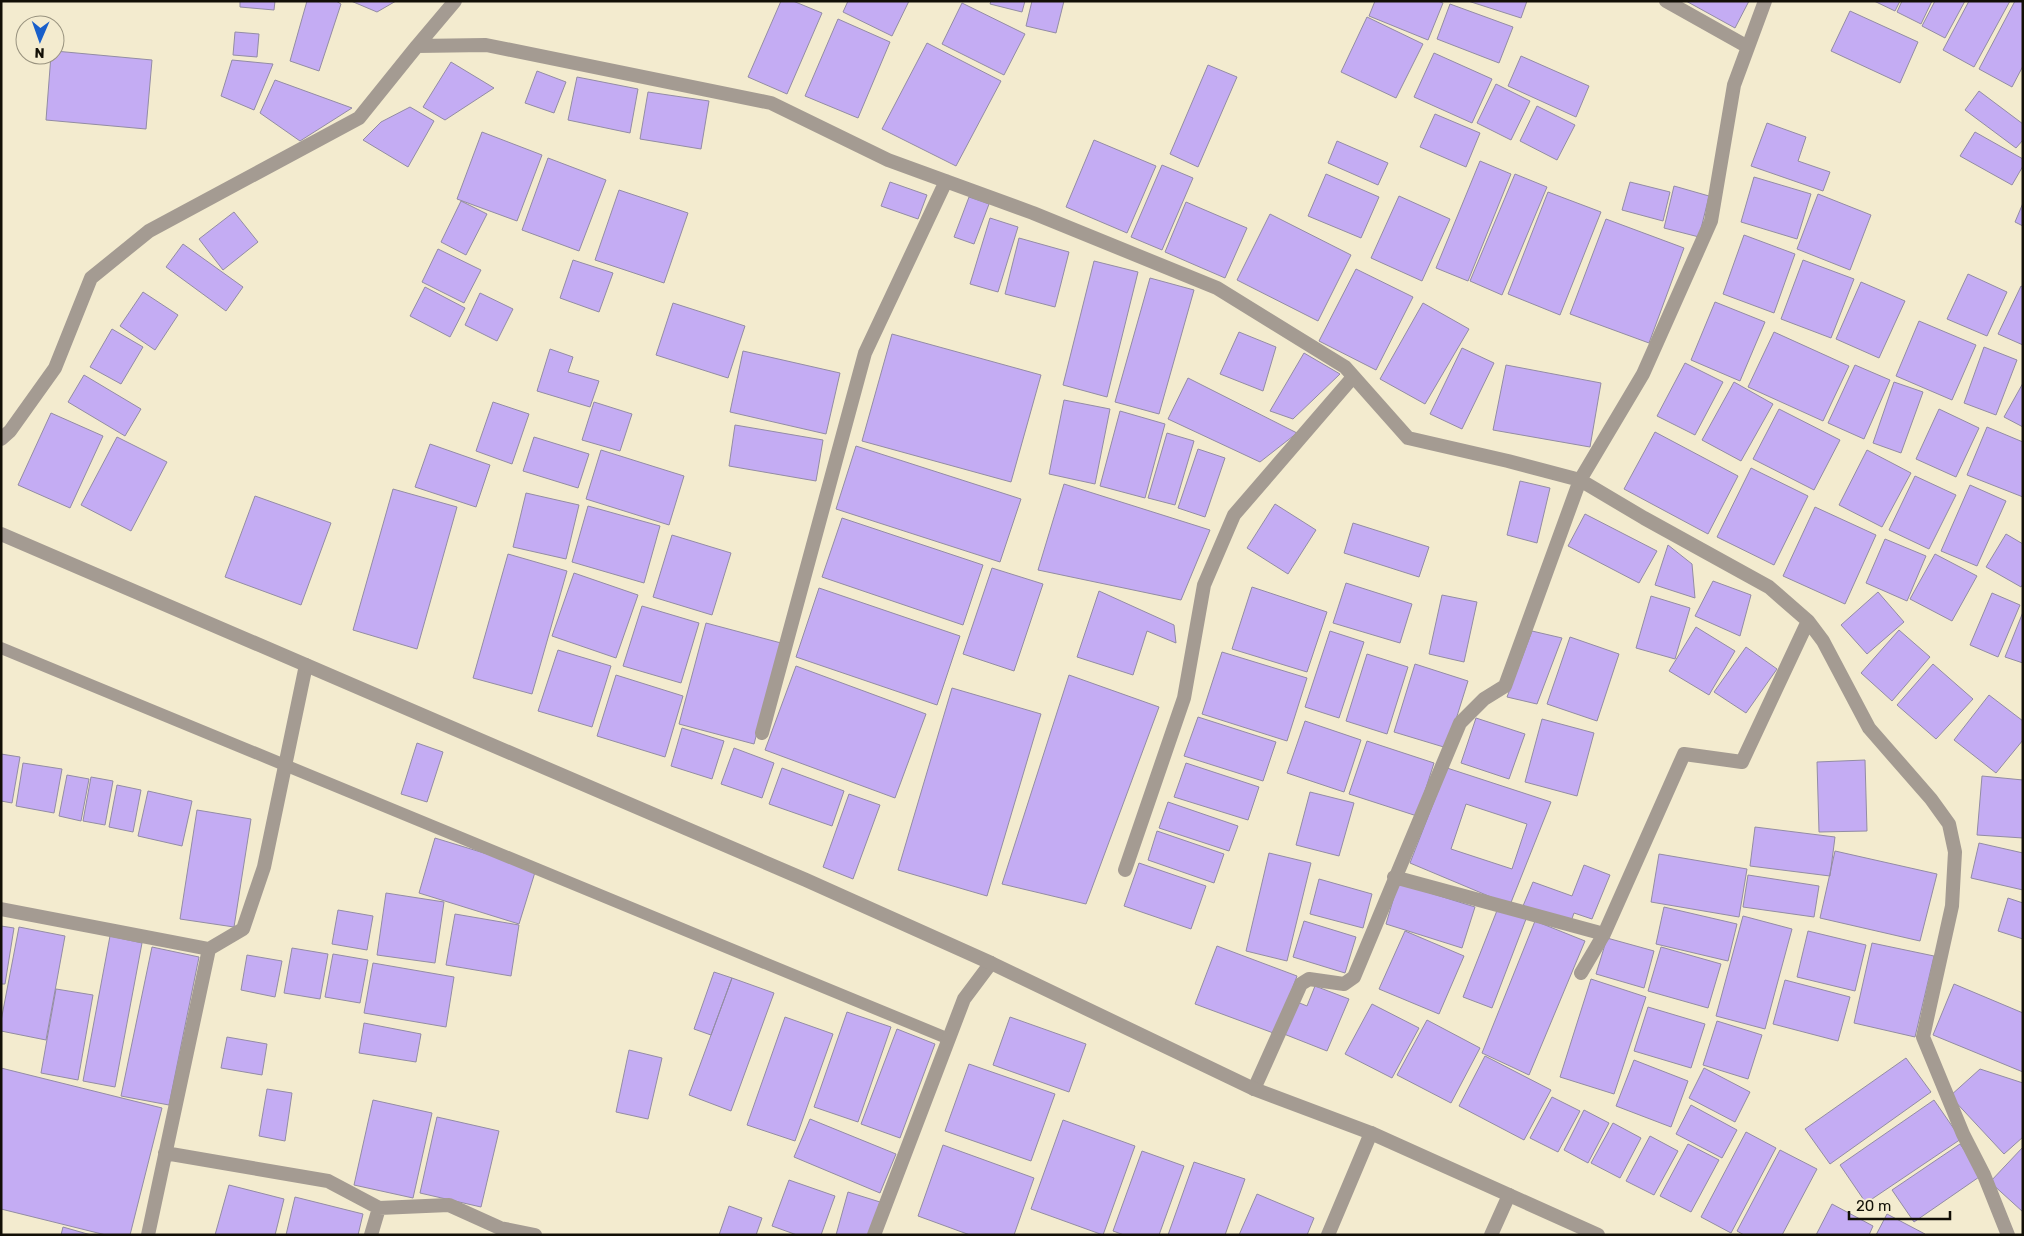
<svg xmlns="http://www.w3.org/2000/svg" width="2024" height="1236" font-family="Rubik,sans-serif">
<rect width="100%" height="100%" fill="#f3ebcf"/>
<path fill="#c4acf3" stroke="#938ca4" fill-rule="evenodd" d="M 240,1 L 275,1 L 274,10 L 240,7 Z
M 307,1 L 336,1 L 341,4 L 319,71 L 290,61 Z
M 351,1 L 396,1 L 377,12 Z
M 781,1 L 793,1 L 822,13 L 787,94 L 748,77 Z
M 848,1 L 909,1 L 892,36 L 843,12 Z
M 991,1 L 1025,1 L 1022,12 L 990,4 Z
M 1032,1 L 1064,1 L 1056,33 L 1026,26 Z
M 1375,1 L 1438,1 L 1443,3 L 1428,40 L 1369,16 Z
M 1468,1 L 1527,1 L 1521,18 Z
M 1686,1 L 1749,1 L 1735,28 Z
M 1874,1 L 1900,1 L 1895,11 Z
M 1902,1 L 1932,1 L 1921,24 L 1897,12 Z
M 1935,1 L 1965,1 L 1945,38 L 1922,26 Z
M 1969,1 L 2010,1 L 1974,67 L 1943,50 Z
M 2015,1 L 2023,1 L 2023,66 L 2012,87 L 1979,69 Z
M 962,3 L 1025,34 L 1004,75 L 942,44 Z
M 1450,4 L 1513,27 L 1499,63 L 1437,39 Z
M 1850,11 L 1918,42 L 1900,83 L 1831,51 Z
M 1367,17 L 1423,44 L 1396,98 L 1341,72 Z
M 838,19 L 890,42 L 858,118 L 805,96 Z
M 235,32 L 259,34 L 257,57 L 233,55 Z
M 927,43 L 1001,81 L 956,166 L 882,129 Z
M 55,51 L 152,60 L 146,129 L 46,120 L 51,55 L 55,55 Z
M 1434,53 L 1492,79 L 1472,123 L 1414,97 Z
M 1521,56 L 1589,86 L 1576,117 L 1508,86 Z
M 232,60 L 273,64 L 254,110 L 221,96 Z
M 451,62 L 494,88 L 445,120 L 423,107 Z
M 1208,65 L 1237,77 L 1198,167 L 1170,154 Z
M 537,71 L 566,82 L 554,113 L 525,103 Z
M 577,77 L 638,89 L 630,133 L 568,120 Z
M 275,80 L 352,108 L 300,141 L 260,113 Z
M 1496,84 L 1530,101 L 1511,140 L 1477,123 Z
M 1979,91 L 2023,124 L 2023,140 L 2016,148 L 1965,110 Z
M 648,92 L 709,101 L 701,149 L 640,139 Z
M 1537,106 L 1575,125 L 1557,160 L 1520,141 Z
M 410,107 L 434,121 L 408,167 L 363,140 L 381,122 Z
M 1435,114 L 1480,133 L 1466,167 L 1420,147 Z
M 1767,123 L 1806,137 L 1798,161 L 1830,172 L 1823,191 L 1751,166 Z
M 482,132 L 542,155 L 517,221 L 457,199 Z
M 1975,132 L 2023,159 L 2023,166 L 2012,185 L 1960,156 Z
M 1094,140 L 1156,166 L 1127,233 L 1066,207 Z
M 1337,141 L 1388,163 L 1378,185 L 1328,163 Z
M 548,158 L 606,180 L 579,251 L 522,230 Z
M 1480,161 L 1511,174 L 1468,281 L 1436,268 Z
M 1162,165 L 1193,178 L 1162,250 L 1131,237 Z
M 1326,174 L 1379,197 L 1361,238 L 1308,216 Z
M 1515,174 L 1547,187 L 1502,295 L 1470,281 Z
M 1754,177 L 1811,194 L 1797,239 L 1741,222 Z
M 890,182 L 927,195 L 918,219 L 881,206 Z
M 1630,182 L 1670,192 L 1663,221 L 1622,210 Z
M 1674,186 L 1709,196 L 1699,237 L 1664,228 Z
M 619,190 L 688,213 L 664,283 L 595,260 Z
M 1548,192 L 1601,212 L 1560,315 L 1508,294 Z
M 1818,194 L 1871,215 L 1850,270 L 1797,249 Z
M 1399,196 L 1450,219 L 1422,281 L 1371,258 Z
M 969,197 L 989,204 L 974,244 L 954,237 Z
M 461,201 L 487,214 L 466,255 L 441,242 Z
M 1186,202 L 1247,228 L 1225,278 L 1165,252 Z
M 2023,203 L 2023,226 L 2015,222 Z
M 234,212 L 258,242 L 223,270 L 199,239 Z
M 1270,214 L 1351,255 L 1318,321 L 1237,280 Z
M 990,218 L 1018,227 L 998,292 L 970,284 Z
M 1606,219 L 1684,248 L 1649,343 L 1570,314 Z
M 1744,235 L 1795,254 L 1774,313 L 1723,294 Z
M 1019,238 L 1069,252 L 1055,307 L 1005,294 Z
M 183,244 L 243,287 L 226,311 L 166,267 Z
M 438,249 L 481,270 L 464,303 L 422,282 Z
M 573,260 L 613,273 L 599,312 L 560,298 Z
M 1803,260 L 1854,279 L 1831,338 L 1781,319 Z
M 1094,261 L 1138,272 L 1107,397 L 1063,385 Z
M 1356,269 L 1413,297 L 1376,370 L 1319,341 Z
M 1968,274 L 2007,292 L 1987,336 L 1947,319 Z
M 1150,278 L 1194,290 L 1159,414 L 1115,402 Z
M 1861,282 L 1905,301 L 1879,358 L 1836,339 Z
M 2021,286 L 2023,287 L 2023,345 L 1998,334 Z
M 425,287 L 465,308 L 450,337 L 410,316 Z
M 143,292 L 178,315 L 155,350 L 120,326 Z
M 480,293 L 513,309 L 497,341 L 465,325 Z
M 1715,302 L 1765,322 L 1740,381 L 1691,360 Z
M 673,303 L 745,326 L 728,378 L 656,355 Z
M 1423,303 L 1469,329 L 1425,404 L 1380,379 Z
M 1919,321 L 1976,345 L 1952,400 L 1896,376 Z
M 112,329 L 143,347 L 121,384 L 90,367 Z
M 1239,332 L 1276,347 L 1263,391 L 1220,374 Z
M 1774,332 L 1849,366 L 1823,421 L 1748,387 Z
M 892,334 L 1041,375 L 1011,482 L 862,441 Z
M 1984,347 L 2017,360 L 1996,415 L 1964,403 Z
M 1462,348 L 1494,363 L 1462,429 L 1430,414 Z
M 550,349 L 573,357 L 568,372 L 599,381 L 590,407 L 537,391 Z
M 743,351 L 840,373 L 826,434 L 730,412 Z
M 1304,353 L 1340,374 L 1293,419 L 1270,411 Z
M 1685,363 L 1723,382 L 1695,435 L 1657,416 Z
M 1506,365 L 1601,383 L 1590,447 L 1493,430 Z
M 1855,365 L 1890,380 L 1864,439 L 1828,423 Z
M 84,375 L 141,409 L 125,436 L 68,402 Z
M 1188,378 L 1297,433 L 1260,462 L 1168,419 Z
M 1734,382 L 1773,404 L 1741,461 L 1702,440 Z
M 1894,382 L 1923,392 L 1901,453 L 1873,443 Z
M 2023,383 L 2023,427 L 2004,417 Z
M 1064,400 L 1110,409 L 1095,484 L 1049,474 Z
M 493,402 L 529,414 L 512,464 L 476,451 Z
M 594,402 L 632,414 L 620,451 L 582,440 Z
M 1779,409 L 1840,440 L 1814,490 L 1753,459 Z
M 1939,409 L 1979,428 L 1956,477 L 1916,459 Z
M 1120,411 L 1165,424 L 1145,498 L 1100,486 Z
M 51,413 L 103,436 L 70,508 L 18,485 Z
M 735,425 L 823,440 L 816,481 L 729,466 Z
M 1987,427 L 2023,442 L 2023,497 L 1967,475 Z
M 1655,432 L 1738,476 L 1708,534 L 1624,489 Z
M 1167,433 L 1194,441 L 1175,505 L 1148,498 Z
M 117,437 L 167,462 L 131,531 L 81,505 Z
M 534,437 L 589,454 L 578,488 L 523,471 Z
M 430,444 L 490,465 L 476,507 L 415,487 Z
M 856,446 L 1021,499 L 1000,562 L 836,509 Z
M 1198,449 L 1225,458 L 1205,517 L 1178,508 Z
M 601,450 L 684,476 L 669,525 L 586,499 Z
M 1867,450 L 1911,473 L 1882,527 L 1839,505 Z
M 1751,468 L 1808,496 L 1774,565 L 1717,537 Z
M 1915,476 L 1956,495 L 1929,549 L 1889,530 Z
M 1520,481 L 1550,488 L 1537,543 L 1507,535 Z
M 1064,484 L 1210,530 L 1181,600 L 1038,570 Z
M 1970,485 L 2006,501 L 1977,566 L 1941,551 Z
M 393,489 L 457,507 L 417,649 L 353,630 Z
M 526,493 L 579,505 L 566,559 L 513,547 Z
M 255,496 L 331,523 L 301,605 L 225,577 Z
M 1275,504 L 1316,530 L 1288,574 L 1247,548 Z
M 588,506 L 660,526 L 644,583 L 572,562 Z
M 1815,507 L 1876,535 L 1845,604 L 1783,576 Z
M 1585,514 L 1657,551 L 1639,583 L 1568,546 Z
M 842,518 L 983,565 L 963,625 L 822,577 Z
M 1353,523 L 1429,547 L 1419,577 L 1344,553 Z
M 2006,534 L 2023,544 L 2023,584 L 2021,587 L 1986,567 Z
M 672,535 L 731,553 L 712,615 L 653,597 Z
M 1885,539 L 1926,556 L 1907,601 L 1866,583 Z
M 1668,545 L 1692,564 L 1695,598 L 1655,585 Z
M 508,554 L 567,571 L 532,694 L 473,678 Z
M 1935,554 L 1977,576 L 1952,621 L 1910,599 Z
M 992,568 L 1043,584 L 1014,671 L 963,654 Z
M 574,573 L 638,595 L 616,658 L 552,636 Z
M 1713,581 L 1751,595 L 1740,636 L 1695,616 Z
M 1346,583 L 1412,604 L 1400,643 L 1333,623 Z
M 1252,587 L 1327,612 L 1307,672 L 1232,649 Z
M 819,588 L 960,636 L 937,705 L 796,657 Z
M 1099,591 L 1174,625 L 1176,643 L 1147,631 L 1133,675 L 1077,657 Z
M 1878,592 L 1904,622 L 1867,654 L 1841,625 Z
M 1992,593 L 2020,605 L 1998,657 L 1970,645 Z
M 1442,595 L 1477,602 L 1464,662 L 1429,654 Z
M 1651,596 L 1690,608 L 1675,659 L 1636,648 Z
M 642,606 L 699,623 L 681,683 L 623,666 Z
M 2023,612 L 2023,663 L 2005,657 Z
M 706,623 L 781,643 L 754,744 L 679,724 Z
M 1696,627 L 1735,651 L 1709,695 L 1669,671 Z
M 1899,630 L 1930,657 L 1892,701 L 1861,673 Z
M 1330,631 L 1364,642 L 1339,718 L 1305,707 Z
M 1532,631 L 1562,638 L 1537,704 L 1507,697 Z
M 1570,637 L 1619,654 L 1597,721 L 1547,704 Z
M 1746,647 L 1777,669 L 1746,713 L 1714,692 Z
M 558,650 L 611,666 L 592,727 L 538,711 Z
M 1222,652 L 1307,678 L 1287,741 L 1202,714 Z
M 1367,654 L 1408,667 L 1387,734 L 1346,721 Z
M 1415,664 L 1468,681 L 1447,748 L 1394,732 Z
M 1933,664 L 1973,699 L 1936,739 L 1897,705 Z
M 796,666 L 926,714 L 895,798 L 765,750 Z
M 616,675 L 683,696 L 665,757 L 597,736 Z
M 1069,675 L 1159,707 L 1086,904 L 1002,884 Z
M 952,688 L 1041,714 L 987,896 L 898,870 Z
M 1989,695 L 2023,721 L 2023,740 L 1996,773 L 1954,740 Z
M 1198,717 L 1276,742 L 1263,781 L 1184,756 Z
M 1476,718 L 1525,734 L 1509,779 L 1461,763 Z
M 1542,719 L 1594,733 L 1577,796 L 1525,782 Z
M 1305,721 L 1361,740 L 1344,792 L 1287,773 Z
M 682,728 L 724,741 L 712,779 L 671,766 Z
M 1367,741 L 1434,763 L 1417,816 L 1349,794 Z
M 417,743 L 443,752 L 427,802 L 401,794 Z
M 734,748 L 774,763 L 762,798 L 721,784 Z
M 1,754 L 20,757 L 12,803 L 1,801 Z
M 1865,760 L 1867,831 L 1819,832 L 1817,762 Z
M 23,763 L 62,769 L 54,813 L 16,806 Z
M 1186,763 L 1259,787 L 1248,820 L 1174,797 Z
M 782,768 L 844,791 L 832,826 L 769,804 Z
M 1447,768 L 1551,802 L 1510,905 L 1410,863 ZM 1466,804 L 1527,824 L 1512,869 L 1451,849 Z
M 67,775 L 89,779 L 81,821 L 59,816 Z
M 1982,776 L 2023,780 L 2023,838 L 1977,835 Z
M 91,777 L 113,781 L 105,825 L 83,821 Z
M 117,785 L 141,790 L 133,832 L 109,827 Z
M 148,791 L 192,801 L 182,846 L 138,836 Z
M 1310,792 L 1354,803 L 1339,856 L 1296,845 Z
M 849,794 L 880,805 L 853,879 L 823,867 Z
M 1168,802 L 1238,826 L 1229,851 L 1159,828 Z
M 197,810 L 251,819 L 234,927 L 180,919 Z
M 1755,827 L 1835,837 L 1830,876 L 1750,866 Z
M 1157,831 L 1224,854 L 1214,883 L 1148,860 Z
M 435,838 L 536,869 L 519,924 L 419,893 Z
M 1979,843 L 2023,853 L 2023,890 L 1971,878 Z
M 1835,851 L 1937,874 L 1920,941 L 1820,918 Z
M 1269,853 L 1311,863 L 1287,961 L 1246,951 Z
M 1659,854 L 1747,869 L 1739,917 L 1651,902 Z
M 1139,863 L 1206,886 L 1191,929 L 1124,906 Z
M 1584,865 L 1610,875 L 1592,919 L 1574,913 L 1570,924 L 1523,906 L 1533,882 L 1572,896 Z
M 1748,875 L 1819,886 L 1814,917 L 1743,907 Z
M 1319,879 L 1372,894 L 1363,928 L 1310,914 Z
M 1398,883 L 1475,907 L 1462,948 L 1386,924 Z
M 386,893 L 444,902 L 435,963 L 377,955 Z
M 2008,898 L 2023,903 L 2023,939 L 1998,931 Z
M 1664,907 L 1737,924 L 1728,961 L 1656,944 Z
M 1498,908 L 1526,919 L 1492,1008 L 1463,997 Z
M 338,910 L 373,916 L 367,950 L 332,944 Z
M 455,914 L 519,925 L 511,976 L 446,965 Z
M 1743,916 L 1792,929 L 1765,1029 L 1716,1016 Z
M 1304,921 L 1356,937 L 1345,973 L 1293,957 Z
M 1535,921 L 1585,941 L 1529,1075 L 1482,1053 Z
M 1,926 L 14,928 L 5,984 L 1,984 Z
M 19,927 L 65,936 L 46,1040 L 1,1031 L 1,1021 Z
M 1405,931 L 1464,956 L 1439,1014 L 1379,989 Z
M 1808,931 L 1866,945 L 1855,991 L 1797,977 Z
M 110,936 L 142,943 L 115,1087 L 83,1081 Z
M 1607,938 L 1654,951 L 1644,988 L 1596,974 Z
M 1872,943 L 1934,956 L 1915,1037 L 1854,1023 Z
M 1217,946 L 1297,976 L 1276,1034 L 1195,1004 Z
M 152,947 L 199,957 L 169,1105 L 121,1096 Z
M 1661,947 L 1721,964 L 1708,1008 L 1648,991 Z
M 292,948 L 328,954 L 320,999 L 284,993 Z
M 333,954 L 368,960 L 360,1003 L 325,997 Z
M 247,955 L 282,961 L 275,997 L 241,990 Z
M 373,963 L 454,977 L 446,1027 L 364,1013 Z
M 714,972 L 732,978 L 711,1035 L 694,1029 Z
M 732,978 L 774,993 L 731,1111 L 689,1095 Z
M 1591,979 L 1646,997 L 1614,1094 L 1560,1077 Z
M 1785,980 L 1850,997 L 1838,1041 L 1773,1024 Z
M 1954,984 L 2023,1013 L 2023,1072 L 1933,1035 Z
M 1315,986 L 1349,999 L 1327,1051 L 1284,1034 L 1297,1002 L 1307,1006 Z
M 56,989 L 93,995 L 78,1080 L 41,1073 Z
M 1372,1004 L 1419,1028 L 1392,1078 L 1345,1054 Z
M 1648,1007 L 1705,1024 L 1691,1068 L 1634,1051 Z
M 847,1012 L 891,1027 L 858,1122 L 814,1107 Z
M 785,1017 L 833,1034 L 795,1141 L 747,1125 Z
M 1010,1017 L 1086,1044 L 1069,1092 L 993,1065 Z
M 1427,1020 L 1480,1048 L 1451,1103 L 1397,1075 Z
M 1717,1021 L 1762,1035 L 1748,1079 L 1703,1065 Z
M 364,1023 L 421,1034 L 416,1062 L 359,1053 Z
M 897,1029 L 935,1044 L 900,1138 L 861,1124 Z
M 227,1037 L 267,1044 L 262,1075 L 221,1068 Z
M 629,1050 L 662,1058 L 648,1119 L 616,1112 Z
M 1485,1056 L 1551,1090 L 1524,1140 L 1459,1106 Z
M 1906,1058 L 1931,1092 L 1830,1164 L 1805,1129 Z
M 1634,1060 L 1688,1081 L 1671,1127 L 1616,1106 Z
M 969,1064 L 1055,1094 L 1031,1161 L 945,1131 Z
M 1,1068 L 162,1108 L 130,1235 L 106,1235 L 1,1209 Z
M 1704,1068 L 1750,1092 L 1735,1122 L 1689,1098 Z
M 1980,1069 L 2023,1083 L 2023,1137 L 2004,1154 L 1950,1096 Z
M 267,1089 L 292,1093 L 285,1141 L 259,1136 Z
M 1552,1097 L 1580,1111 L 1558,1152 L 1530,1138 Z
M 373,1100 L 432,1113 L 413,1198 L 354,1185 Z
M 1934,1100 L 1961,1139 L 1866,1203 L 1840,1165 Z
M 1691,1105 L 1737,1130 L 1722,1158 L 1676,1134 Z
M 1584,1110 L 1609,1123 L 1588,1163 L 1564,1150 Z
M 437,1117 L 499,1131 L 481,1207 L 420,1193 Z
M 810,1119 L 896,1154 L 880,1193 L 794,1157 Z
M 1063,1120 L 1135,1146 L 1103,1235 L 1031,1209 Z
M 1613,1123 L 1641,1138 L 1620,1178 L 1591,1163 Z
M 1746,1132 L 1776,1148 L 1731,1233 L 1701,1217 Z
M 1650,1136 L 1678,1151 L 1654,1195 L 1626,1181 Z
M 1688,1144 L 1719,1160 L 1691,1212 L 1660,1196 Z
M 1960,1144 L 1982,1175 L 1914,1222 L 1892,1190 Z
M 943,1145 L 1034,1178 L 1014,1235 L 970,1235 L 918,1216 Z
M 2023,1147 L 2023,1212 L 1990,1182 Z
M 1780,1150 L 1817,1169 L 1782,1235 L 1744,1235 L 1737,1231 Z
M 1142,1151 L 1184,1166 L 1159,1235 L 1124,1235 L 1113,1231 Z
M 1194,1162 L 1245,1179 L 1225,1235 L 1168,1235 Z
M 789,1180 L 835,1196 L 821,1235 L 797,1235 L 772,1226 Z
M 229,1185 L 284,1199 L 275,1235 L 215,1235 Z
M 848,1192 L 880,1202 L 869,1235 L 836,1235 Z
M 1257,1194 L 1314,1218 L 1307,1235 L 1239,1235 Z
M 295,1197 L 363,1214 L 358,1235 L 286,1235 Z
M 1832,1204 L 1873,1226 L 1869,1235 L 1816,1235 Z
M 729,1206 L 762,1218 L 756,1235 L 719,1235 Z
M 1887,1214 L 1925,1234 L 1924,1235 L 1876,1235 Z
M 63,1227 L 91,1235 L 61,1235 Z"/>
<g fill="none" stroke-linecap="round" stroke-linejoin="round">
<path stroke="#a49b92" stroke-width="12" d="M 1,648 L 949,1039"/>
<path stroke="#a49b92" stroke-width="14" d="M 1666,1 L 1748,47
M 1765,1 L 1734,85 L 1711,221 L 1643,374 L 1580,480 L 1644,518 L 1769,587 L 1808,621 L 1823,641 L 1869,728 L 1931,799 L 1949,824 L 1955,852 L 1952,906 L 1923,1037 L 1963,1134 L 1984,1175 L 2008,1235
M 417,46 L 455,1
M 1,439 L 10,431 L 55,368 L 91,278 L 149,231 L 359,118 L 417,46 L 486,45 L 771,103 L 888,160 L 1033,213 L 1217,288 L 1345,367 L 1408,438 L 1508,461 L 1580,480 L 1505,686 L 1484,699 L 1460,723 L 1354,977 L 1344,984 L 1309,979 L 1301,984 L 1254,1089
M 762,733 L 865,353 L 946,181
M 1125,870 L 1184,698 L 1204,585 L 1234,515 L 1353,377
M 1394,877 L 1604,934
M 1,909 L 209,949 L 243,929 L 264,867 L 306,665
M 1581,973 L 1604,934 L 1684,754 L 1742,762 L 1808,621
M 165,1153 L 328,1181 L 379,1208 L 449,1205 L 500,1228 L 535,1235
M 148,1235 L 209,949
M 371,1235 L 379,1208
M 874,1235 L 964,999 L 991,963
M 1328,1235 L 1371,1133
M 1491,1235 L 1509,1195"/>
<path stroke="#a49b92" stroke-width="14" d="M 1,534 L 806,880 L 991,963 L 1254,1089 L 1371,1133 L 1598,1235"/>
</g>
<rect width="2024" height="1236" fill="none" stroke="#120f06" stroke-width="5"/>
<g transform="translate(40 40) rotate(182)"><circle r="24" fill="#f3ebcf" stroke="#99937f"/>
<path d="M0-4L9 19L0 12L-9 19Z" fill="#195fca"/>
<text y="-8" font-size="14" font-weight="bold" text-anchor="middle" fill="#120f06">N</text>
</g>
<path d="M1849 1211v8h101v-8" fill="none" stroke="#120f06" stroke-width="2.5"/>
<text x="1856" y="1211" font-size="15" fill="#120f06" stroke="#f3ebcf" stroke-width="4" paint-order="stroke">20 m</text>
</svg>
